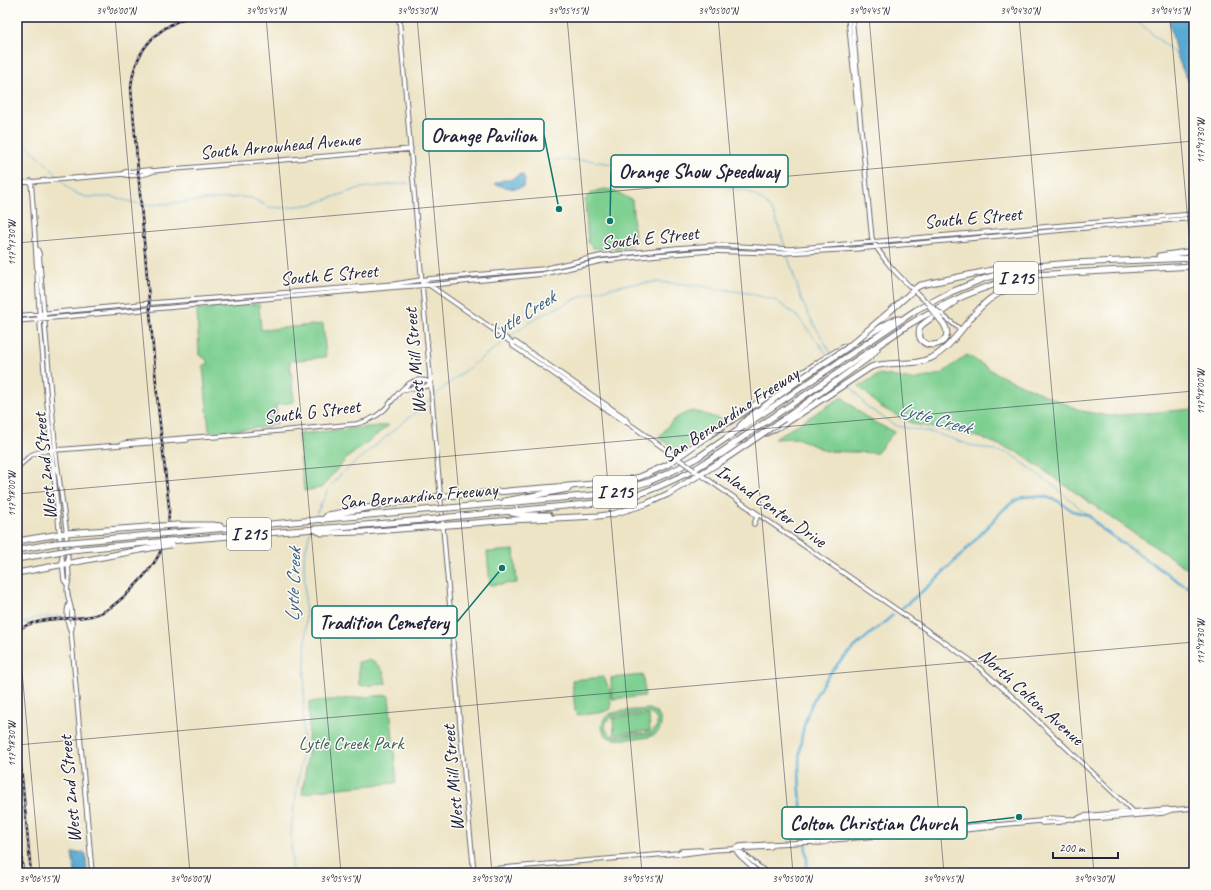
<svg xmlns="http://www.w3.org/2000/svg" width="1211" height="890" font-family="Caveat,sans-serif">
<rect width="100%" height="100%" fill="#fdfcf7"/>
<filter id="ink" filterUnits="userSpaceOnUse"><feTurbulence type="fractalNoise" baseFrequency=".025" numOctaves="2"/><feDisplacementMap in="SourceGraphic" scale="8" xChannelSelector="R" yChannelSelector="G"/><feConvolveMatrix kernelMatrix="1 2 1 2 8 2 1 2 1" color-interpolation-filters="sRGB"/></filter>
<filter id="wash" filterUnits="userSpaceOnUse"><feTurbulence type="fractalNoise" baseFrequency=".012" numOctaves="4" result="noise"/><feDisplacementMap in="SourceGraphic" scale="16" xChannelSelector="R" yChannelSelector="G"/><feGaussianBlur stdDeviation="0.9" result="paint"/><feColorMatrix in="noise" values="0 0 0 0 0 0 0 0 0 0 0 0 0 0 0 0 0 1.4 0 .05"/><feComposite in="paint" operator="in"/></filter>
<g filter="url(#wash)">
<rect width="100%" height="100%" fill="#ede4c6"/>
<path fill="#7dcf90" stroke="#507866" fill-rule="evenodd" d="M 604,189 C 617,190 621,195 632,200 L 635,241 L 627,247 L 602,249 L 593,248 L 588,243 L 585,201 C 588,192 596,191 604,189 Z
M 259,304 L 261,330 L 323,324 L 326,357 L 290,361 L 294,402 L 276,405 L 277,424 L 270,424 L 268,427 L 216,432 L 215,431 L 209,431 L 203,365 L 209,364 L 206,359 L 199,355 L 197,309 Z
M 967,355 L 999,375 L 1082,411 L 1109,416 L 1194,409 L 1194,573 L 1109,516 L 1019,453 L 982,438 L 913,424 L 879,406 L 859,386 L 880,374 L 912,380 L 941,374 Z
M 842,397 L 868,419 L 894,432 L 877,453 L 826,451 L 797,438 L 774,439 Z
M 693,411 C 705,413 716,419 728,421 L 684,449 L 674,448 L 659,438 C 669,424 675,415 693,411 Z
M 389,425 L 346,459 L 321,488 L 304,491 L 298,434 Z
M 514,550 L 517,583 L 490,585 L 487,552 Z
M 368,660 C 380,663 385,672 386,684 L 361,686 L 359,684 L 358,662 Z
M 643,675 L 645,696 L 612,699 L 611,678 Z
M 604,677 L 610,691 L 611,709 L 600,713 L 577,715 L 575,711 L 572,680 Z
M 387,695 L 389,696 L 397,782 L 395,783 L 318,790 L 310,793 L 302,794 L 308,754 L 309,702 Z
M 650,709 C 655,712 661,715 661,723 C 662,740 637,738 626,739 C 621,739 615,740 610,738 C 600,734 599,719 610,714 C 618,710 640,710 650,709 ZM 647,713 L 653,715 L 657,720 L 657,727 L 650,733 L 615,736 C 607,735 604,729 606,722 L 613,716 Z
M 649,715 L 650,731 L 614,734 L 613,718 Z"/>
<path fill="#58aad3" stroke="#3d6687" d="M 1169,17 L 1194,17 L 1194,89 C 1178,68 1173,43 1169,17 Z
M 520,174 L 523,175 L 525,180 L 524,186 C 515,192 503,186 494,184 L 503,180 L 510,180 Z
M 83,852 L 86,854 L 87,873 L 75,873 L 72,853 Z"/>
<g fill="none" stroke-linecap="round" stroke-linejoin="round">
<path stroke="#58aad3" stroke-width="1" d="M 554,17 C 577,24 601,19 624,17
M 1132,17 L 1176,54
M 17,136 C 30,151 48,162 59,178
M 634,152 L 645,163
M 554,160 L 587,160 L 617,165 L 646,164 L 662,173 L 676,178 L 744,190 C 775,203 776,218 785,247
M 61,180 L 72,192 L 86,197 L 113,197 L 135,203 L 151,205 L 241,197 L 251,198 L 269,207 L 281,208 L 313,204 L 360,188 L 406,183 L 409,184
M 787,254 L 802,301 L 808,314 L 831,353
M 508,338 L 536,318 L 573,300 L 597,291 L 624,285 L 657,282 L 685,284 L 748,293 L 777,301 L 797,316 L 827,354
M 849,384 L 866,406 L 896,426 L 935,433 L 970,445 L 1011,454 L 1058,489 L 1088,515
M 433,397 L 459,375 L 506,340
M 314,519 L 329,488 L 340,475 L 430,400
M 45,617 L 61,616
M 18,626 L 33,619 L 43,617
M 292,873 L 291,837 L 292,821 L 302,755 L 306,635 L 304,558 L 310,531"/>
<path stroke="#58aad3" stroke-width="2.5" d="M 902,608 L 930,585 L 960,556 L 1004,509 L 1013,502 L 1023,497 L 1035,496 L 1046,497 L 1058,501 L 1073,511 L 1088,515 L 1102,529 L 1182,584 L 1194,590
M 807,873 L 807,859 C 800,787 784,726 836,666 C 852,647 874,632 893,615"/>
</g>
</g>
<g filter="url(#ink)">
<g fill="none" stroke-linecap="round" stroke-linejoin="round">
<g stroke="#69666c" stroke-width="5.5">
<path id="secondary" d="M 399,17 L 465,782 L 474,873
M 848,17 L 857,105 L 859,109
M 852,17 L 860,105 L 859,109 L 872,239 C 884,263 902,279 922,298
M 123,174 C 129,177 147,175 153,171
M 31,181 C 35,229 37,276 40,323 C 47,409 56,494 64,580 L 67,584
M 17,183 L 123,174 L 125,172 L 149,170 L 153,171 L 162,170 L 411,149
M 37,249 L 39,253 L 56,456 L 66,528 L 69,580 C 65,589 69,600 71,608 C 72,615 72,622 72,628 L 71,631 L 92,873
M 422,280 L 500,334 L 512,343 L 515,342 L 625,418 L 628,423
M 941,314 L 961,330
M 17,316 L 152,303 L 395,284 L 428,279 L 543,269 L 600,256 L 677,248 L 718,245 L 790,249 L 1194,214
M 17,321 L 397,287 L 430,285 L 543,274 L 601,261 L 657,255 L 710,251 L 782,253 L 855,249 L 1194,218
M 512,343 L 513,346 L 519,350 L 623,421 L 628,423 L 678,458
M 403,389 L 405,390 L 427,386 L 431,383
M 122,444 L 125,443 L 210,436 L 213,437 L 356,424 C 366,422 376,417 384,410 C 396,398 410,371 431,383
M 17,468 L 31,455 L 42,451 L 187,440
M 694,470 L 970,660 L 1014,698 L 1137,815
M 751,511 L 757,517 L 754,524
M 69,604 C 66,610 67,625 71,631
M 1079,818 L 1083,816 L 1167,809 L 1171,810
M 1040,821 L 1042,823 L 1061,822 L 1065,820
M 958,829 L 962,827 L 993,824 L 997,825
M 811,842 C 816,838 825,837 831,840 L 958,829 L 963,830 L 993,827 L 997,825 L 1040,821 C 1047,816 1059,819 1067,819 C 1099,820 1132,815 1163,813 L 1171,810 L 1194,808
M 735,848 L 740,846 L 754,845 L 811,842 C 817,844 826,843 831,840
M 735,849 L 739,855 L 759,873
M 738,850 L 767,873
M 679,853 L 682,854 L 713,850 L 770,847 L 773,845
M 446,873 L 679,853 L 681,851 L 699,850 L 704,851"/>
</g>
<g stroke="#69666c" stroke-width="7">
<path id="highway" d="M 1159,256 L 1194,251
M 888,313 L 917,287 L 921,285 L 1011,266 L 1018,265 L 1023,267
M 940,319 C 965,347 912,356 920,327 C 930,316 949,311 957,299
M 858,340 L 894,320 L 899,319
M 784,419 L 871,356 L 877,349
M 740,426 L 747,419 L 802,378
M 766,433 L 786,423 L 871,367 C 891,360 913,367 931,358 C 952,348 966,320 984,304 C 997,291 1015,287 1031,277
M 717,456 L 741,446
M 505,501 L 568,489
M 449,508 L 605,494 L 648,482 L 671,472 L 697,458 L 916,310 L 951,292 L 983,279 L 1023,267 L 1072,263 L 1194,258
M 512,513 L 523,515 L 549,515
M 450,517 L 606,502 L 637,495 L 660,486 L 690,472 L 711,459 L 905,327 C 945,302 986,283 1033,275 L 1194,266
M 323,520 L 328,515 L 395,503 L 434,497 L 618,482 L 640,477 L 667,465 L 702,440 L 819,362 L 844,347
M 177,525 L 213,525 L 220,526
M 314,529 L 322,533 L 363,532 L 511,520 L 599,516 L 613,514 L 646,504 L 668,494 L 725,459
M 172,533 L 435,509
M 17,541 L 66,533 L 160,526
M 169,541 L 436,519
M 71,542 L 160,534
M 17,550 L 56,543
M 71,550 L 157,542
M 17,559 L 57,552
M 17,573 L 156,547"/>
</g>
<use href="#secondary" stroke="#fff" stroke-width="3.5"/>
<use href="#highway" stroke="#fff" stroke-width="5"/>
<g stroke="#22223b" stroke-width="2.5">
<path id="rail" d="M 17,631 C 38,615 66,621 91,616 C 106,613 117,603 129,592 C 155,566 170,546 169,507 L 158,406 L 131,88 C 134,51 154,29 188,17
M 17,736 L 19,746 L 31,873
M 17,805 L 23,873"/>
</g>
<use href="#rail" stroke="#fdfcf7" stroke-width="1" stroke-dasharray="3" stroke-linecap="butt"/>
<g stroke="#69666c" stroke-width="5.5" stroke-linecap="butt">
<path id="secondary-bridge" d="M 922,298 L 941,314
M 680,460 L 694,470"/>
</g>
<g stroke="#69666c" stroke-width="7" stroke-linecap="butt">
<path id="highway-bridge" d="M 930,306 L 933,311 L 940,319
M 802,378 L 847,348 L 888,313
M 725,459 L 784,419
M 435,509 L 449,508
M 436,519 L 450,517
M 160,526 L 177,525
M 160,534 L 172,533
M 157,542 L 169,541
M 56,543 L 71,542
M 156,547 L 171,545
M 57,552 L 71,550"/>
</g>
<use href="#secondary-bridge" stroke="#fff" stroke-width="3.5"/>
<use href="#highway-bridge" stroke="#fff" stroke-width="5"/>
</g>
</g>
<path fill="none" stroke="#22223b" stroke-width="1" stroke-opacity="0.45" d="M 115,17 L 190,873M 266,17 L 341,873M 417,17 L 492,873M 567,17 L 642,873M 718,17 L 793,873M 869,17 L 944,873M 1019,17 L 1094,873M 1170,17 L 1194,291M 17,243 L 1194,141M 17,494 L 1194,391M 17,615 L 40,873M 17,745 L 1194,642"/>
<g text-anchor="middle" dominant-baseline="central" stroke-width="3" stroke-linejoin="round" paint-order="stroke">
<g fill="#fdfcf7" stroke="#646373" stroke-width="1">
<rect x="994" y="262" width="44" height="32" rx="3"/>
<rect x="593" y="476" width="44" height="32" rx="3"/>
<rect x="227" y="518" width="44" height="32" rx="3"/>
</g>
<g font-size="18" font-weight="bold" fill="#22223b">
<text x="1016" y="278">I 215</text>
<text x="615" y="492">I 215</text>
<text x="249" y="534">I 215</text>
</g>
<g font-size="19" fill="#22223b" stroke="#fdfcf7">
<text transform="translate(280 146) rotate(-5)">South Arrowhead Avenue</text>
<text transform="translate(973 218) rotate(-5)">South E Street</text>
<text transform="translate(650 238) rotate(-6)">South E Street</text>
<text transform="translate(329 275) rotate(-5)">South E Street</text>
<text transform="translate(415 361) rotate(-95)">West Mill Street</text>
<text transform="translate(312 412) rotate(-7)">South G Street</text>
<text transform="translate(730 415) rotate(-33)">San Bernardino Freeway</text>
<text transform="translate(45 466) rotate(-96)">West 2nd Street</text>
<text transform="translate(418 496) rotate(-5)">San Bernardino Freeway</text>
<text transform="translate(771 506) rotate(35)">Inland Center Drive</text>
<text transform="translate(1031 697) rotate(42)">North Colton Avenue</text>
<text transform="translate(453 778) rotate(-95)">West Mill Street</text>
<text transform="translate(70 789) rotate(-95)">West 2nd Street</text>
</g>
<g font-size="19" fill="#425f59" stroke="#fdfcf7">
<text x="351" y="743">Lytle Creek Park</text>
</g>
<g font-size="20" font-style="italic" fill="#3a5f7f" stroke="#fdfcf7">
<text transform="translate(522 315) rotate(-32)">Lytle Creek</text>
<text transform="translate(935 418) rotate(16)">Lytle Creek</text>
<text transform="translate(293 585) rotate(-88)">Lytle Creek</text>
</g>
</g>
<path fill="none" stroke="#0f766e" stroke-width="1.5" d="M559 209L544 135M610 221L611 171M502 568L457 622M1019 817L967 823"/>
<g fill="#0f766e" stroke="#fdfcf7" stroke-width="1.5">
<circle cx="559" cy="209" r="4"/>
<circle cx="610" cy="221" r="4"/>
<circle cx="502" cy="568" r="4"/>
<circle cx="1019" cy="817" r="4"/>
</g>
<g fill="#fdfcf7" stroke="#0f766e" stroke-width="1.5">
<rect x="423" y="119" width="121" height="32" rx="4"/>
<rect x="611" y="155" width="177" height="32" rx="4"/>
<rect x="312" y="606" width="145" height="32" rx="4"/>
<rect x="782" y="807" width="185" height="32" rx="4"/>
</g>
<g font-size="20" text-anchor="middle" font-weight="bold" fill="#22223b">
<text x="484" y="142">Orange Pavilion</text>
<text x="699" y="178">Orange Show Speedway</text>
<text x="384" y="629">Tradition Cemetery</text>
<text x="874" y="830">Colton Christian Church</text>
</g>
<rect width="1211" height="890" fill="none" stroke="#fdfcf7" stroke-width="44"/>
<path d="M1053 852v6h65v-6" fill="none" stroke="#22223b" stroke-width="2"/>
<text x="1059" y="852" font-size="12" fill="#22223b" stroke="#fdfcf7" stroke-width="3" paint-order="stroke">200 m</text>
<rect x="22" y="22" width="1167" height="846" fill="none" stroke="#22223b" stroke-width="1.5"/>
<g font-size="10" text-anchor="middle" fill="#22223b">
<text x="116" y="14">34°06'00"N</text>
<text x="266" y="14">34°05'45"N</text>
<text x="417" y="14">34°05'30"N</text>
<text x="568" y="14">34°05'15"N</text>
<text x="718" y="14">34°05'00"N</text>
<text x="869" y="14">34°04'45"N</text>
<text x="1020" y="14">34°04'30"N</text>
<text x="1170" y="14">34°04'15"N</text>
<text transform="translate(1200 141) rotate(-90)" y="4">117°17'30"W</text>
<text transform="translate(11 243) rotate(-90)" y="4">117°17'30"W</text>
<text transform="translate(1200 392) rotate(-90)" y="4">117°18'00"W</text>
<text transform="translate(11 494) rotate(-90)" y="4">117°18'00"W</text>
<text transform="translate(1200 642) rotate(-90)" y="4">117°18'30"W</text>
<text transform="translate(11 744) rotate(-90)" y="4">117°18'30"W</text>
<text x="39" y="882">34°06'15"N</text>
<text x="190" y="882">34°06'00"N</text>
<text x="340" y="882">34°05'45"N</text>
<text x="491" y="882">34°05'30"N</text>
<text x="642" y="882">34°05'15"N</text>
<text x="792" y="882">34°05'00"N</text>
<text x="943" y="882">34°04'45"N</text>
<text x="1094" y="882">34°04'30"N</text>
</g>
</svg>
